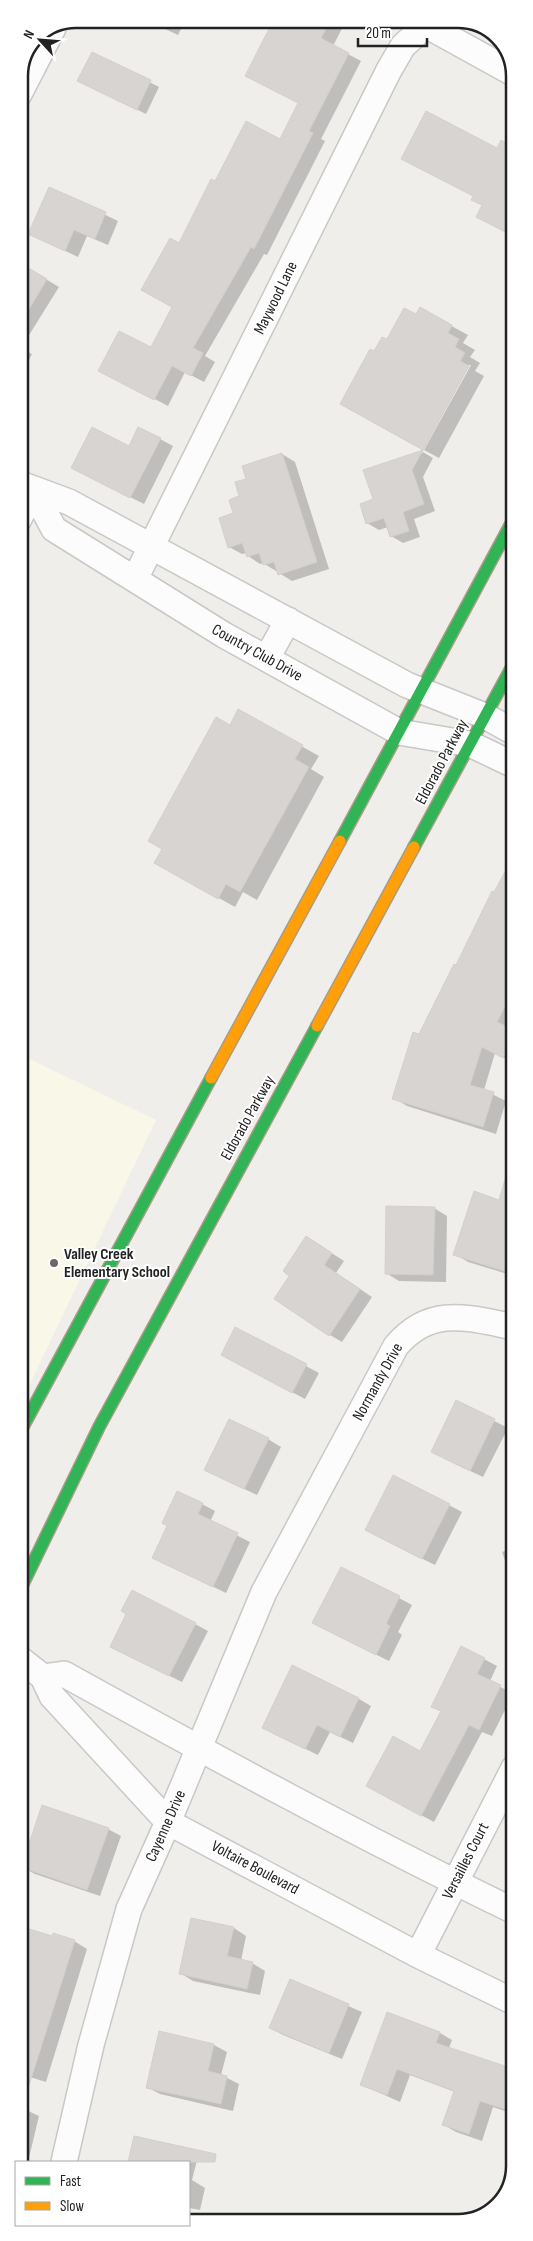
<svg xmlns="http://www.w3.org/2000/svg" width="533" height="2241" font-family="'Sofia Sans Condensed',sans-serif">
<rect width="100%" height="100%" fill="#f0eeeb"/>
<path fill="#f8f7e8" d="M 19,1054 L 156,1120 L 19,1407 Z"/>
<path fill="#0003" d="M 144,19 L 186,19 L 178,35 Z
M 276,19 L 347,19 L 333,46 L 361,61 L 321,139 L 325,141 L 267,255 L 264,254 L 205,356 L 215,362 L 204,382 L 185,372 L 168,406 L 113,377 L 152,349 L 173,307 L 179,244 L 215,183 L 281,140 L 300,103 L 247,75 Z
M 92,53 L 159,87 L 146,114 L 88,85 Z
M 501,142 L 513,148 L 513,236 L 490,224 L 483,205 Z
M 49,188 L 118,221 L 108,245 L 87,236 L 78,257 L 30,234 Z
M 19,263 L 59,287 L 21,348 L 32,354 L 22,374 L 19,372 Z
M 420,309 L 468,335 L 463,343 L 475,350 L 470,357 L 480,363 L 475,371 L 484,376 L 439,458 L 424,450 L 471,365 L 468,365 L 422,448 L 375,353 L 416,316 Z
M 160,439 L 173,446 L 144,504 L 86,475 L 129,448 Z
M 423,452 L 433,458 L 423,477 L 435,511 L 414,519 L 420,537 L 403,543 L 391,536 L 388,527 L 379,530 L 367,523 L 374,500 Z
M 282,454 L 295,462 L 329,569 L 292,581 L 263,563 L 260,564 L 248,556 L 247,553 L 242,554 L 229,547 L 234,514 L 247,479 Z
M 239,711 L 319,756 L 311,769 L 324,777 L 257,900 L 243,892 L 235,907 L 172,872 L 164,849 Z
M 514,857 L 514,1022 L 510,1030 L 514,1031 L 514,1063 L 495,1053 L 484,1090 L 506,1101 L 496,1134 L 407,1106 L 394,1098 L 420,1036 Z
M 514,1198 L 514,1276 L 468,1262 L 455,1254 Z
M 434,1208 L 447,1216 L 446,1282 L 399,1281 L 386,1273 Z
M 319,1245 L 344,1261 L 336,1273 L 372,1297 L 342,1342 L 330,1335 Z
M 235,1362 L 306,1366 L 319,1373 L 305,1399 Z
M 457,1402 L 508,1428 L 483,1477 L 445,1459 Z
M 268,1439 L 281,1447 L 257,1495 L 219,1477 Z
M 394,1476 L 462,1512 L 435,1565 L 379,1537 Z
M 202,1504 L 215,1511 L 210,1522 L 250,1542 L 226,1593 L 154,1558 Z
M 514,1548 L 514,1586 L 502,1552 Z
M 399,1598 L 412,1605 L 398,1632 L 402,1635 L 389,1661 L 327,1630 Z
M 128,1614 L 195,1624 L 208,1631 L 182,1682 L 125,1654 Z
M 484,1659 L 497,1666 L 490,1681 L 513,1694 L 492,1736 L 482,1732 L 434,1822 L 380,1793 L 421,1752 L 442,1712 L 433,1706 Z
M 359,1699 L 371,1706 L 353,1743 L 330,1732 L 318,1755 L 276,1735 Z
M 108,1829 L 121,1836 L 100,1896 L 35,1874 L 22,1867 Z
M 20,1927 L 53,1938 L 74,1941 L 87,1949 L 46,2082 L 20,2074 Z
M 234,1928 L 246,1936 L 241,1961 L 252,1963 L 265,1971 L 260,1995 L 193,1981 L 180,1973 Z
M 290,1981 L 362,2012 L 342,2059 L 283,2035 L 270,2028 Z
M 388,2014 L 440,2033 L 452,2040 L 449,2048 L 514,2070 L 514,2114 L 493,2107 L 482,2141 L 456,2132 L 444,2125 L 455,2092 L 410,2075 L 400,2102 L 362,2085 Z
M 214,2045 L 227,2052 L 221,2075 L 239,2084 L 233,2111 L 160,2094 L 147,2087 Z
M 20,2107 L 39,2116 L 28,2162 L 20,2162 Z
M 135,2138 L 198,2156 L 192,2180 L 205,2188 L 200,2210 L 189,2208 L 189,2162 L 130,2162 Z"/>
<path fill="#d7d4d2" stroke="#d3d0cc" d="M 274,19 L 331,19 L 321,38 L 349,53 L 309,131 L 313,133 L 254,249 L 251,247 L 193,348 L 203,353 L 191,376 L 172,366 L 154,400 L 98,371 L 119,331 L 151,347 L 172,307 L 141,290 L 170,238 L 179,243 L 211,179 L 215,181 L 246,121 L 280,139 L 298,103 L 245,76 Z
M 92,52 L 151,80 L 137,110 L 77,81 Z
M 426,111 L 497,148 L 501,140 L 513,147 L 513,236 L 476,217 L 482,205 L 471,200 L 473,196 L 401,159 Z
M 49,187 L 106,212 L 95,239 L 74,230 L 65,251 L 28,234 Z
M 19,262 L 47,279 L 19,326 Z
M 420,307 L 452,325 L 448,333 L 459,339 L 455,347 L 465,353 L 460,361 L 469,366 L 423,450 L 340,404 L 370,349 L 374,351 L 382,337 L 387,339 L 404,308 L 416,314 Z
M 92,427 L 129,446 L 138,427 L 161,438 L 130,498 L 71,468 Z
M 423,450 L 412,470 L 424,504 L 403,512 L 409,531 L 390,537 L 384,518 L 366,524 L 360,504 L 373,499 L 363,470 Z
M 282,453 L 317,562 L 278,575 L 274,562 L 263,565 L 259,553 L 247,557 L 242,543 L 228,548 L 219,518 L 233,513 L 229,500 L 239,496 L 235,482 L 246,479 L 242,466 Z
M 238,709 L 303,745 L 295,759 L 309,767 L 240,892 L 226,884 L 218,899 L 154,863 L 162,849 L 148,841 L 216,717 L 230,725 Z
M 514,855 L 514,989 L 497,1022 L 514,1030 L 514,1036 L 503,1058 L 482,1047 L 470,1085 L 494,1092 L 483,1127 L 392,1099 L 413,1032 L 419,1034 L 454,964 L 456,965 L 492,891 L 494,892 Z
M 509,1166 L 514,1167 L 514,1274 L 453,1255 L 474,1191 L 499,1200 Z
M 386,1206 L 435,1207 L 433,1275 L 385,1274 Z
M 306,1236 L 332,1253 L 324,1265 L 360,1289 L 329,1336 L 274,1299 L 289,1276 L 283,1271 Z
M 235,1327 L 307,1364 L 292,1393 L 221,1355 Z
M 456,1400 L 495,1419 L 470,1471 L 431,1452 Z
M 229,1419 L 269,1438 L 244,1489 L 204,1470 Z
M 393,1475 L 450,1504 L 422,1559 L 365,1530 Z
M 177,1491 L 203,1503 L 198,1514 L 238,1533 L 213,1587 L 152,1558 L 167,1526 L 162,1523 Z
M 341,1567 L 400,1596 L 386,1624 L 390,1626 L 376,1655 L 312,1623 Z
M 132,1590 L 196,1623 L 169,1676 L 110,1647 L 126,1614 L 121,1611 Z
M 461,1646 L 485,1658 L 477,1674 L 501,1685 L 479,1730 L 469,1725 L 421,1816 L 366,1786 L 393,1736 L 420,1751 L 441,1711 L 431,1707 Z
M 292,1665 L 359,1698 L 340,1737 L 317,1725 L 305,1749 L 262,1728 Z
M 42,1805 L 109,1828 L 87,1890 L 21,1867 Z
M 191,1918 L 234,1927 L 227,1956 L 253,1962 L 247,1989 L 179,1974 Z
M 20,1926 L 52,1936 L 53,1933 L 75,1940 L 23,2104 L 20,2103 Z
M 290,1979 L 349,2004 L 329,2053 L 269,2028 Z
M 387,2012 L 440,2032 L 436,2043 L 514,2069 L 514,2112 L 480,2101 L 469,2134 L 442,2125 L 454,2091 L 397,2069 L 387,2095 L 360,2085 Z
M 159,2031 L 214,2044 L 208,2071 L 227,2076 L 221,2104 L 146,2088 Z
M 134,2136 L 216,2154 L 215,2162 L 128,2162 Z"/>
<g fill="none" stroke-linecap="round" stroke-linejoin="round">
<g stroke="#c9c8c7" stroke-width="28">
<path id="street" d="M 19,94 L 53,28
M 26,486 L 69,502 L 407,685 L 485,716 L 514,732
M 33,490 L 54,529 L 224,635 L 399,732 L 470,744 L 514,765
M 19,519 L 33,490
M 135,579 L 389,70 L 403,46 L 426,25 L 513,73
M 267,658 L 288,620
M 20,1659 L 43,1677 L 52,1696 L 168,1822 L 418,1955 L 514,2002
M 43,1677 L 64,1674 C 212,1756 361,1837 514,1911
M 418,1955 L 514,1768
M 64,2162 L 91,2045 L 129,1909 L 168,1822 L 264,1592 L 396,1346 C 431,1305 468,1318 514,1327"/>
</g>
<g stroke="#a79c86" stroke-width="14">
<path id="fast" d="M 340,841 L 513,520
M 414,847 L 514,663
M 19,1434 L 211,1078
M 19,1592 L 99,1427 L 317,1026"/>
</g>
<g stroke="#a79c86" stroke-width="14">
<path id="slow" d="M 317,1026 L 414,847
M 211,1078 L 340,841"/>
</g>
<use href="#street" stroke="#fdfcfc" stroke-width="25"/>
<use href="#fast" stroke="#30b455" stroke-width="11"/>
<use href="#slow" stroke="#ff9f0a" stroke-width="11"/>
</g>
<circle fill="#6a6968" stroke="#fff" stroke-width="2" cx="54" cy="1263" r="5"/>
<g text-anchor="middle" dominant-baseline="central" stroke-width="4" stroke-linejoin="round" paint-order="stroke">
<g font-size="16" fill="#222" stroke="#fff">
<text transform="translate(276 298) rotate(-64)">Maywood Lane</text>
<text transform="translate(257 653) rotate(29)">Country Club Drive</text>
<text transform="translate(442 762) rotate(-62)">Eldorado Parkway</text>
<text transform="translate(248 1118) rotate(-61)">Eldorado Parkway</text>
<text transform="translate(378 1382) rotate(-61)">Normandy Drive</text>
<text transform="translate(166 1826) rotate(-66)">Cayenne Drive</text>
<text transform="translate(466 1861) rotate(-63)">Versailles Court</text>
<text transform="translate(255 1868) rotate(28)">Voltaire Boulevard</text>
</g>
<g font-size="16" font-weight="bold" fill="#222" stroke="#fff" text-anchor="start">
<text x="64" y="1254">Valley Creek<tspan x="64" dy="18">Elementary School</tspan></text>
</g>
</g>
<path d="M0 0H533V2241H0ZM76 28H458A48 48 0 0 1 506 76V2166A48 48 0 0 1 458 2214H76A48 48 0 0 1 28 2166V76A48 48 0 0 1 76 28Z" fill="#fff" fill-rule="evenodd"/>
<path fill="none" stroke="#222" stroke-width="2.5" d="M76 28H458A48 48 0 0 1 506 76V2166A48 48 0 0 1 458 2214H76A48 48 0 0 1 28 2166V76A48 48 0 0 1 76 28Z"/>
<rect x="15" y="2161" width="175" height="65" fill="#ffffff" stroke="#a7a7a7"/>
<rect x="25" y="2177" width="25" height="8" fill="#30b455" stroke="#a7a7a7"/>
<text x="60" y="2186" font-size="15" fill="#222222">Fast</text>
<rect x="25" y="2202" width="25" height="8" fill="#ff9f0a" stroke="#a7a7a7"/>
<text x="60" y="2211" font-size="15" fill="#222222">Slow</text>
<g transform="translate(40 40) rotate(296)" stroke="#ffffff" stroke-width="4" paint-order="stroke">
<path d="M0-4L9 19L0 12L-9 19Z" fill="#222222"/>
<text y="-8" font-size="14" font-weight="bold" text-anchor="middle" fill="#222222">N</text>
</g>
<path d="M358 38v8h69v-8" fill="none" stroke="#222222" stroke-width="2.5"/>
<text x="366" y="38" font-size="15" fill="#222222" stroke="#ffffff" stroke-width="4" paint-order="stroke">20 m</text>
</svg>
